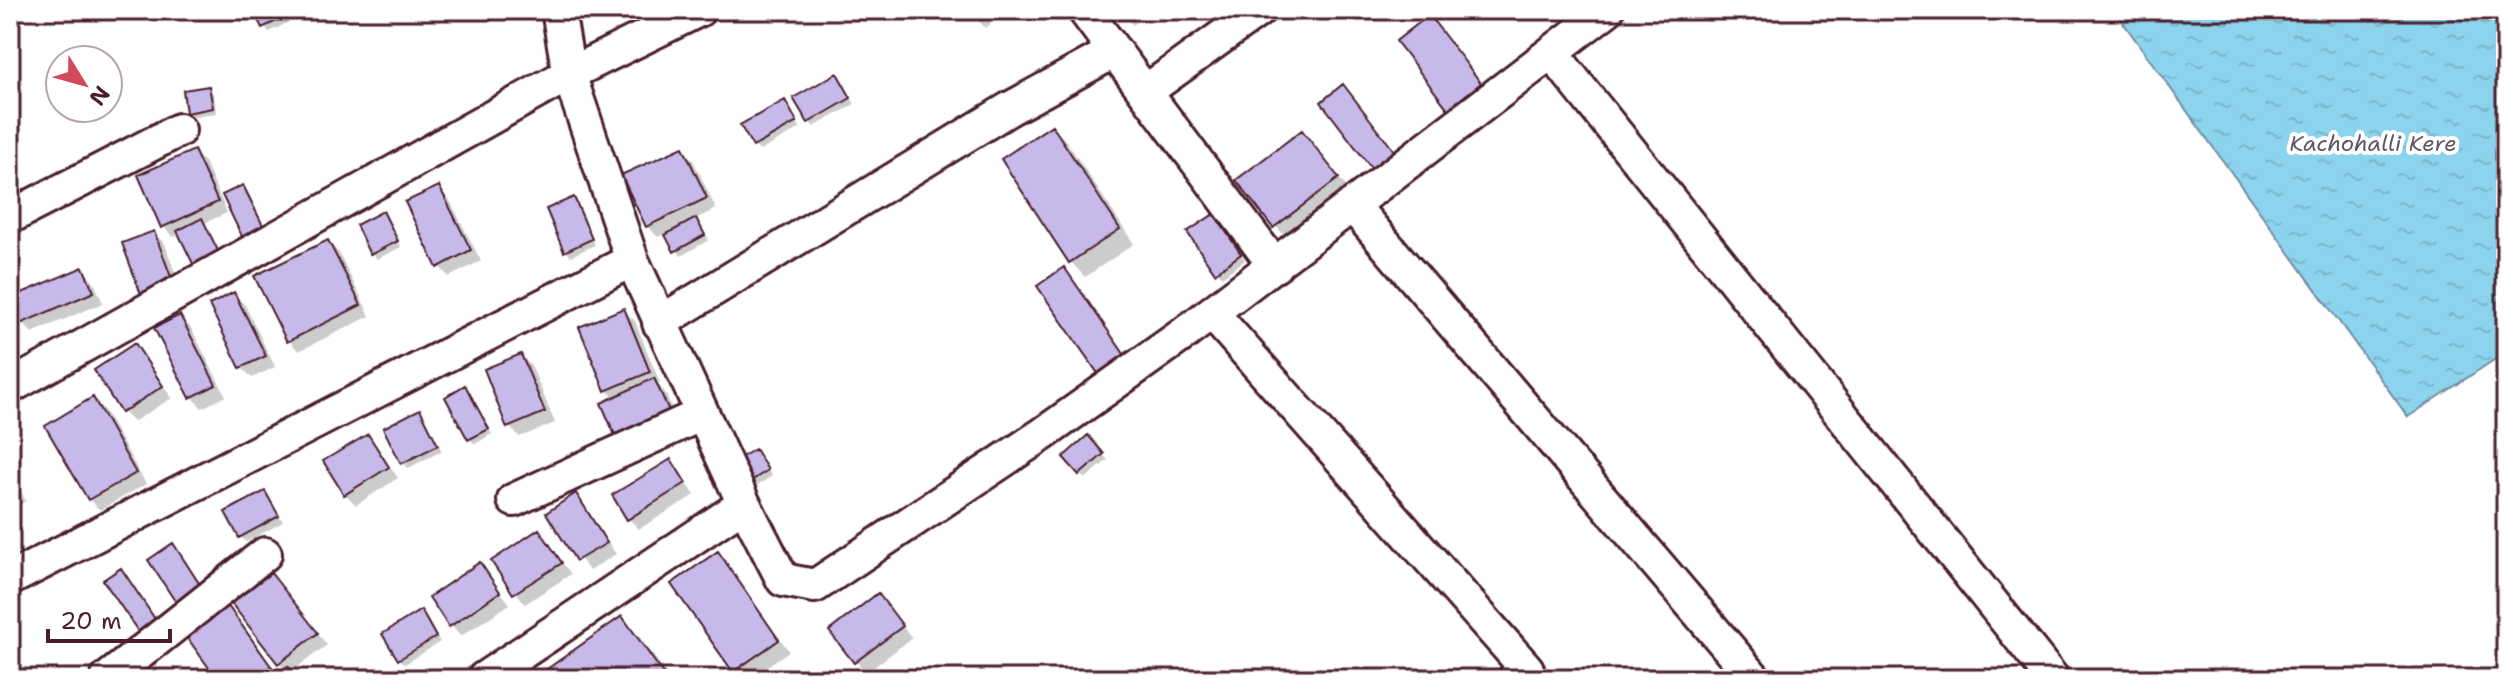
<svg xmlns="http://www.w3.org/2000/svg" width="2516" height="689" font-family="'Shantell Sans',sans-serif">
<defs>
<pattern id="water-ripples" width="26" height="14" patternUnits="userSpaceOnUse" patternTransform="scale(2)"><rect width="26" height="14" fill="#8cd3ee"/><path d="M2 4q2-2 4 0t4 0M15 11q2-2 4 0t4 0" fill="none" stroke="#7ab5cc"/></pattern>
</defs>
<rect width="100%" height="100%" fill="#fff"/>
<filter id="ink" filterUnits="userSpaceOnUse"><feTurbulence type="fractalNoise" baseFrequency=".0125" numOctaves="2"/><feDisplacementMap in="SourceGraphic" scale="16" xChannelSelector="R" yChannelSelector="G"/><feConvolveMatrix kernelMatrix="1 2 1 2 8 2 1 2 1" color-interpolation-filters="sRGB"/></filter>
<g filter="url(#ink)">
<path fill="url(#water-ripples)" stroke="#728ba0" stroke-width="2" d="M 2114,10 L 2506,10 L 2506,352 L 2408,417 Z"/>
<path fill="#0003" d="M 255,10 L 285,10 L 291,21 L 269,32 Z
M 969,10 L 1010,10 L 985,28 Z
M 1119,10 L 1154,10 L 1133,25 Z
M 1429,17 L 1491,95 L 1460,118 L 1450,108 Z
M 836,75 L 855,104 L 814,127 L 809,121 Z
M 1343,86 L 1404,163 L 1384,178 L 1373,167 Z
M 208,88 L 213,93 L 217,113 L 194,117 L 188,112 Z
M 784,103 L 801,128 L 760,151 L 754,146 Z
M 1052,127 L 1067,142 L 1134,244 L 1085,277 L 1071,262 Z
M 1302,133 L 1348,189 L 1286,238 L 1239,181 Z
M 682,149 L 693,160 L 716,209 L 695,219 L 709,240 L 681,256 L 666,233 L 658,237 L 647,226 Z
M 194,152 L 205,163 L 227,213 L 204,223 L 227,267 L 181,234 L 173,237 L 163,226 Z
M 10,161 L 26,194 L 10,202 Z
M 243,187 L 248,192 L 272,242 L 225,196 Z
M 438,188 L 449,199 L 481,261 L 449,277 L 439,266 Z
M 574,200 L 595,245 L 571,256 L 565,250 Z
M 383,214 L 401,247 L 377,259 L 372,254 Z
M 1219,222 L 1245,260 L 1222,277 L 1217,271 Z
M 154,233 L 165,244 L 183,296 L 154,307 Z
M 328,242 L 339,253 L 370,316 L 299,351 L 289,341 Z
M 82,269 L 93,280 L 103,303 L 32,333 L 22,322 Z
M 1064,270 L 1140,375 L 1116,391 Z
M 234,295 L 245,305 L 275,367 L 252,378 L 241,367 Z
M 624,311 L 635,321 L 660,383 L 657,384 L 664,391 L 681,426 L 615,398 L 606,390 Z
M 180,317 L 191,328 L 226,396 L 202,408 L 192,397 L 157,329 Z
M 135,345 L 172,398 L 133,422 L 122,411 Z
M 521,356 L 532,367 L 555,423 L 520,437 L 509,427 Z
M 465,388 L 492,434 L 475,444 L 470,439 Z
M 93,400 L 104,410 L 146,484 L 100,510 L 89,499 Z
M 420,411 L 442,451 L 408,468 L 403,462 Z
M 368,436 L 398,478 L 356,505 L 345,494 Z
M 1093,443 L 1108,460 L 1085,479 L 1080,474 Z
M 755,452 L 772,476 L 750,490 L 745,485 Z
M 671,462 L 695,495 L 639,529 L 629,519 Z
M 10,472 L 26,501 L 10,509 Z
M 264,493 L 283,522 L 246,542 L 241,537 Z
M 575,496 L 616,554 L 589,571 L 549,513 Z
M 538,532 L 571,574 L 525,604 L 494,562 Z
M 717,554 L 789,651 L 749,679 L 743,679 L 734,671 Z
M 480,565 L 510,604 L 461,636 L 450,625 Z
M 271,576 L 327,645 L 291,672 L 298,679 L 219,679 L 228,608 L 278,675 L 286,670 L 279,663 Z
M 878,596 L 912,638 L 866,673 L 832,632 Z
M 421,612 L 440,642 L 405,664 L 399,658 Z
M 622,618 L 639,636 L 670,679 L 537,679 Z"/>
<path fill="#c7b9ea" stroke="#4a1f2b" stroke-width="2" d="M 253,10 L 284,10 L 287,16 L 262,28 Z
M 1429,15 L 1481,83 L 1448,109 L 1396,41 Z
M 837,73 L 851,98 L 808,123 L 793,98 Z
M 1343,84 L 1395,152 L 1372,169 L 1321,102 Z
M 209,86 L 213,108 L 186,113 L 183,90 Z
M 785,100 L 797,122 L 753,147 L 740,125 Z
M 1052,125 L 1120,229 L 1069,263 L 1001,159 Z
M 1302,130 L 1339,178 L 1273,228 L 1236,180 Z
M 683,147 L 707,198 L 646,227 L 621,175 Z
M 194,150 L 218,202 L 161,228 L 138,175 Z
M 243,185 L 268,236 L 247,247 L 222,195 Z
M 439,186 L 471,250 L 437,268 L 405,202 Z
M 574,197 L 592,239 L 564,252 L 546,209 Z
M 383,211 L 398,241 L 370,255 L 356,225 Z
M 1214,214 L 1241,254 L 1215,273 L 1187,232 Z
M 202,218 L 223,261 L 198,274 L 177,231 Z
M 696,218 L 705,235 L 674,252 L 665,235 Z
M 154,231 L 174,285 L 142,297 L 122,243 Z
M 328,240 L 361,305 L 287,342 L 254,276 Z
M 83,267 L 94,292 L 20,324 L 10,298 Z
M 1064,267 L 1131,364 L 1104,382 L 1037,286 Z
M 234,292 L 266,356 L 240,368 L 209,305 Z
M 624,308 L 650,372 L 605,391 L 579,327 Z
M 180,315 L 216,385 L 190,398 L 154,328 Z
M 135,343 L 163,386 L 121,413 L 94,370 Z
M 521,354 L 545,412 L 507,428 L 484,369 Z
M 654,378 L 671,415 L 617,440 L 601,403 Z
M 465,385 L 489,429 L 468,440 L 445,397 Z
M 93,397 L 136,473 L 88,500 L 45,426 Z
M 420,409 L 438,445 L 401,464 L 383,428 Z
M 368,434 L 389,467 L 344,495 L 323,461 Z
M 1088,435 L 1104,454 L 1079,475 L 1063,457 Z
M 755,449 L 768,470 L 743,486 L 730,464 Z
M 671,459 L 686,483 L 627,520 L 612,495 Z
M 265,491 L 279,516 L 239,538 L 225,512 Z
M 576,493 L 607,543 L 576,561 L 546,513 Z
M 539,529 L 562,563 L 513,594 L 491,561 Z
M 173,543 L 204,591 L 179,607 L 148,560 Z
M 718,551 L 779,640 L 733,672 L 671,584 Z
M 480,562 L 500,592 L 449,627 L 429,597 Z
M 121,568 L 159,625 L 142,637 L 103,580 Z
M 271,573 L 318,633 L 278,664 L 231,603 Z
M 878,593 L 903,626 L 854,663 L 829,631 Z
M 228,606 L 273,669 L 259,679 L 217,679 L 186,636 Z
M 421,610 L 436,637 L 398,660 L 382,634 Z
M 622,616 L 667,679 L 533,679 Z
M 288,666 L 296,679 L 267,679 Z"/>
<g fill="none" stroke-linecap="round" stroke-linejoin="round">
<g stroke="#4a1f2b" stroke-width="38">
<path id="minor" d="M 699,10 L 569,74 L 632,260 L 744,504 L 783,580 L 815,586 L 1043,434 L 1185,333 L 1607,10
M 1084,10 L 1275,266
M 1552,53 L 2053,679
M 1145,92 L 1259,10
M 1353,206 L 1755,679
M 10,217 L 179,130
M 1212,313 L 1527,669 L 1514,679
M 659,323 L 1009,109 L 1115,51
M 10,387 L 569,74 L 558,10
M 514,500 L 702,414
M 10,579 L 632,260
M 107,679 L 265,554
M 483,679 L 744,504"/>
</g>
<use href="#minor" stroke="#fff" stroke-width="32"/>
</g>
</g>
<g text-anchor="middle" dominant-baseline="central" stroke-width="8" stroke-linejoin="round" paint-order="stroke">
<g font-size="22" font-style="italic" fill="#5e5566" stroke="#fff">
<text x="2373" y="143">Kachohalli Kere</text>
</g>
</g>
<rect width="2516" height="689" fill="none" stroke="#fff" stroke-width="40"/>
<rect x="20" y="20" width="2476" height="649" fill="none" stroke="#4a1f2b" stroke-width="3" filter="url(#ink)"/>
<g transform="translate(84 84) rotate(127)"><circle r="38" fill="#ffffff" stroke="#b7a5aa" stroke-width="2"/>
<path d="M0-6L14 30L0 20L-14 30Z" fill="#d1495b"/>
<text y="-12" font-size="22" font-weight="bold" text-anchor="middle" fill="#4a1f2b">N</text>
</g>
<path d="M48 629v12h122v-12" fill="none" stroke="#4a1f2b" stroke-width="4"/>
<text x="60" y="629" font-size="24" fill="#4a1f2b" stroke="#ffffff" stroke-width="6" paint-order="stroke">20 m</text>
</svg>
